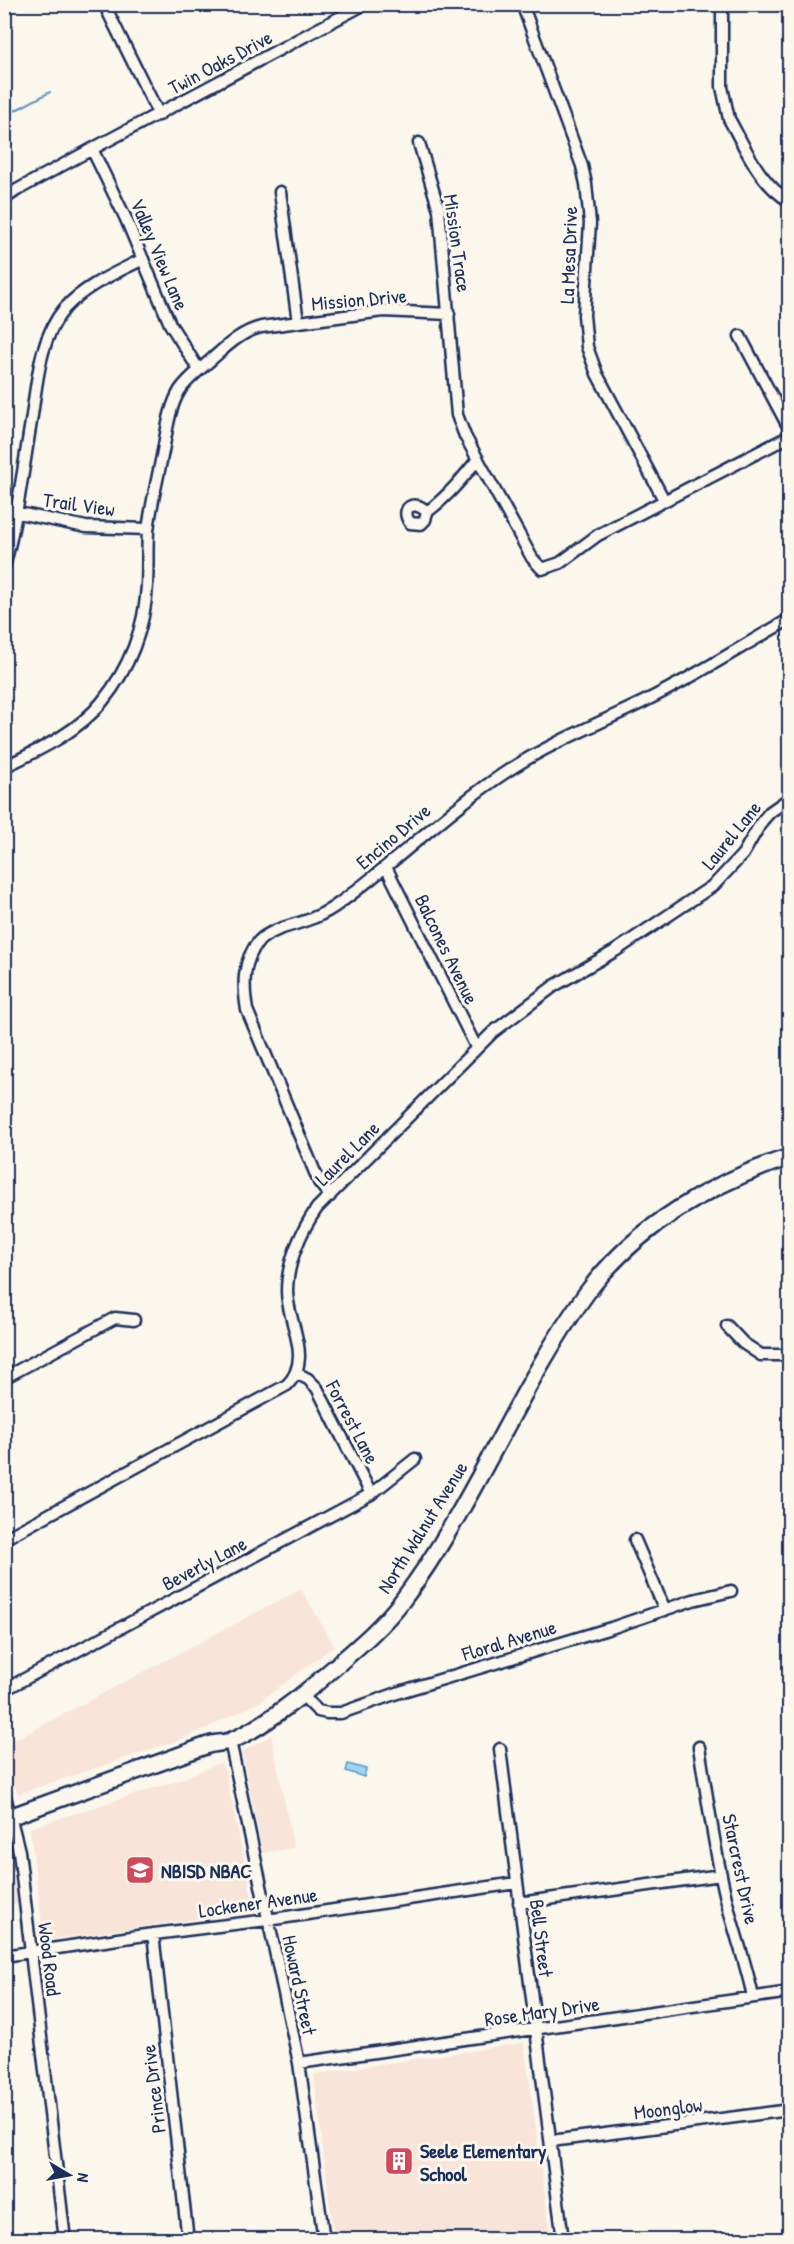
<svg xmlns="http://www.w3.org/2000/svg" width="794" height="2244" font-family="'Patrick Hand',sans-serif">
<rect width="100%" height="100%" fill="#fbf7ec"/>
<filter id="ink" filterUnits="userSpaceOnUse"><feTurbulence type="fractalNoise" baseFrequency=".0167" numOctaves="2"/><feDisplacementMap in="SourceGraphic" scale="12" xChannelSelector="R" yChannelSelector="G"/><feConvolveMatrix kernelMatrix="1 2 1 2 8 2 1 2 1" color-interpolation-filters="sRGB"/></filter>
<g filter="url(#ink)">
<path fill="#f8e4d9" d="M 301,1589 L 334,1646 L 258,1703 L 185,1738 L 18,1794 L 5,1765 L 5,1745 Z
M 271,1735 L 294,1848 L 263,1853 L 242,1752 Z
M 221,1762 L 225,1771 L 255,1911 L 44,1940 L 30,1828 L 180,1780 Z
M 5,1837 L 18,1904 L 5,1906 L 4,1837 Z
M 524,2043 L 551,2239 L 334,2239 L 314,2074 Z"/>
<path fill="#98d8fa" stroke="#6694bc" stroke-width="1.5" d="M 348,1764 L 366,1769 L 364,1777 L 346,1771 Z"/>
<g fill="none" stroke-linecap="round" stroke-linejoin="round">
<path stroke="#6694bc" stroke-width="2" d="M 4,119 L 16,110 L 50,92"/>
<g stroke="#1b2f5e" stroke-width="15">
<path id="minor" d="M 104,4 L 159,115
M 522,4 L 582,166 L 586,184 L 590,223 L 584,315 L 587,347 L 597,374 L 664,500
M 722,4 L 722,87 L 729,119 C 745,147 760,185 790,201
M 419,143 L 439,210 L 457,415 L 465,436 L 532,558 L 542,569 L 560,563 L 598,535 L 790,436
M 92,149 L 126,219 L 170,324 L 199,370
M 280,192 L 298,322
M 4,199 L 17,190 L 92,149 L 365,4
M 740,336 L 790,430
M 4,510 L 86,527 L 148,529
M 427,512 L 425,520 L 421,524 L 410,523 C 399,507 415,499 427,512 C 447,497 462,479 478,459
M 4,567 C 17,519 23,470 31,422 C 37,384 39,338 65,308 C 86,285 116,273 143,259
M 4,767 C 39,750 78,732 102,702 C 129,669 145,628 147,585 C 148,567 147,549 148,531 C 151,504 158,477 163,451 C 167,430 169,408 180,390 C 188,378 202,368 213,358 C 228,345 241,332 261,327 L 383,311 L 449,314
M 386,867 L 476,1047
M 330,1196 L 319,1182 L 247,1010 C 243,986 242,961 259,941 C 272,928 297,925 313,918 C 323,914 332,909 341,902 C 398,860 449,809 509,770 C 552,742 601,723 647,700 C 696,676 742,646 790,619
M 727,1326 L 743,1343 L 761,1355 L 790,1355
M 296,1373 L 308,1379 L 317,1388 L 371,1494
M 4,1378 L 115,1318 L 134,1320
M 4,1539 L 287,1385 C 314,1357 287,1323 287,1291 C 287,1263 301,1231 317,1208 L 493,1032 L 554,986 L 615,951 L 714,885 L 743,854 L 762,821 L 770,812 L 790,798
M 635,1540 L 665,1610
M 4,1690 L 371,1494 L 415,1459
M 302,1695 L 318,1711 L 327,1713 L 341,1713 L 403,1691 L 611,1628 L 693,1600 L 731,1591
M 230,1741 L 299,2063 L 324,2240
M 699,1747 C 707,1796 714,1846 725,1894 C 733,1929 746,1962 753,1997
M 500,1749 L 563,2240
M 4,1792 L 19,1851 L 65,2240
M 519,1903 L 721,1875
M 153,1934 L 188,2240
M 4,1956 L 138,1936 L 267,1920 L 516,1883
M 299,2063 L 790,1992
M 551,2141 L 790,2110
M 782,2240 L 790,2235"/>
</g>
<g stroke="#1b2f5e" stroke-width="20">
<path id="secondary" d="M 4,1819 L 208,1745 C 215,1743 224,1743 230,1741 C 257,1731 299,1698 320,1680 C 348,1655 379,1631 402,1601 C 474,1506 516,1391 586,1294 C 635,1227 712,1182 790,1157"/>
</g>
<use href="#minor" stroke="#fbf7ec" stroke-width="10"/>
<use href="#secondary" stroke="#fbf7ec" stroke-width="15"/>
</g>
</g>
<defs>
<g id="school-square" transform="scale(1.5)"><rect x="-9" y="-9" width="18" height="18" rx="4" fill="#d1495b" stroke="#fbf7ec"/><path d="M0-5L7-2L0 1L-7-2ZM-4 1L0 2.5L4 1V4Q0 6-4 4Z" fill="#fff"/></g>
<g id="building-square" transform="scale(1.5)"><rect x="-9" y="-9" width="18" height="18" rx="4" fill="#d1495b" stroke="#fbf7ec"/><path d="M-4-6H4V6H1V3H-1V6H-4ZM-2.5-4.3h1.7v1.8h-1.7ZM.8-4.3h1.7v1.8H.8ZM-2.5-1h1.7V.8h-1.7ZM.8-1h1.7V.8H.8Z" fill="#fff"/></g>
</defs>
<g fill-rule="evenodd">
<use href="#school-square" x="140" y="1870"/>
<use href="#building-square" x="399" y="2161"/>
</g>
<g text-anchor="middle" dominant-baseline="central" stroke-width="6" stroke-linejoin="round" paint-order="stroke">
<g font-size="20" fill="#1b2f5e" stroke="#fbf7ec">
<text transform="translate(220 62) rotate(-28)">Twin Oaks Drive</text>
<text transform="translate(458 243) rotate(82)">Mission Trace</text>
<text transform="translate(160 254) rotate(67)">Valley View Lane</text>
<text transform="translate(568 255) rotate(-88)">La Mesa Drive</text>
<text transform="translate(359 299) rotate(-5)">Mission Drive</text>
<text transform="translate(79 504) rotate(8)">Trail View</text>
<text transform="translate(731 835) rotate(-51)">Laurel Lane</text>
<text transform="translate(393 836) rotate(-40)">Encino Drive</text>
<text transform="translate(447 949) rotate(64)">Balcones Avenue</text>
<text transform="translate(347 1153) rotate(-45)">Laurel Lane</text>
<text transform="translate(353 1422) rotate(62)">Forrest Lane</text>
<text transform="translate(422 1527) rotate(-58)">North Walnut Avenue</text>
<text transform="translate(204 1563) rotate(-28)">Beverly Lane</text>
<text transform="translate(509 1640) rotate(-17)">Floral Avenue</text>
<text transform="translate(741 1869) rotate(78)">Starcrest Drive</text>
<text transform="translate(258 1902) rotate(-8)">Lockener Avenue</text>
<text transform="translate(542 1938) rotate(83)">Bell Street</text>
<text transform="translate(50 1959) rotate(83)">Wood Road</text>
<text transform="translate(300 1985) rotate(78)">Howard Street</text>
<text transform="translate(542 2011) rotate(-8)">Rose Mary Drive</text>
<text transform="translate(153 2089) rotate(-97)">Prince Drive</text>
<text transform="translate(668 2108) rotate(-7)">Moonglow</text>
</g>
<g font-size="20" font-weight="bold" fill="#1b2f5e" stroke="#fbf7ec" text-anchor="start">
<text x="161" y="1870">NBISD NBAC</text>
<text x="420" y="2150">Seele Elementary<tspan x="420" dy="23">School</tspan></text>
</g>
</g>
<rect width="794" height="2244" fill="none" stroke="#fbf7ec" stroke-width="24"/>
<rect x="12" y="12" width="770" height="2220" fill="none" stroke="#1b2f5e" stroke-width="2" filter="url(#ink)"/>
<g transform="translate(69 2175) rotate(100)" stroke="#fbf7ec" stroke-width="4.5" paint-order="stroke">
<path d="M0-4.5L10 22L0 15L-10 22Z" fill="#1b2f5e"/>
<text y="-9" font-size="16" font-weight="bold" text-anchor="middle" fill="#1b2f5e">N</text>
</g>
</svg>
